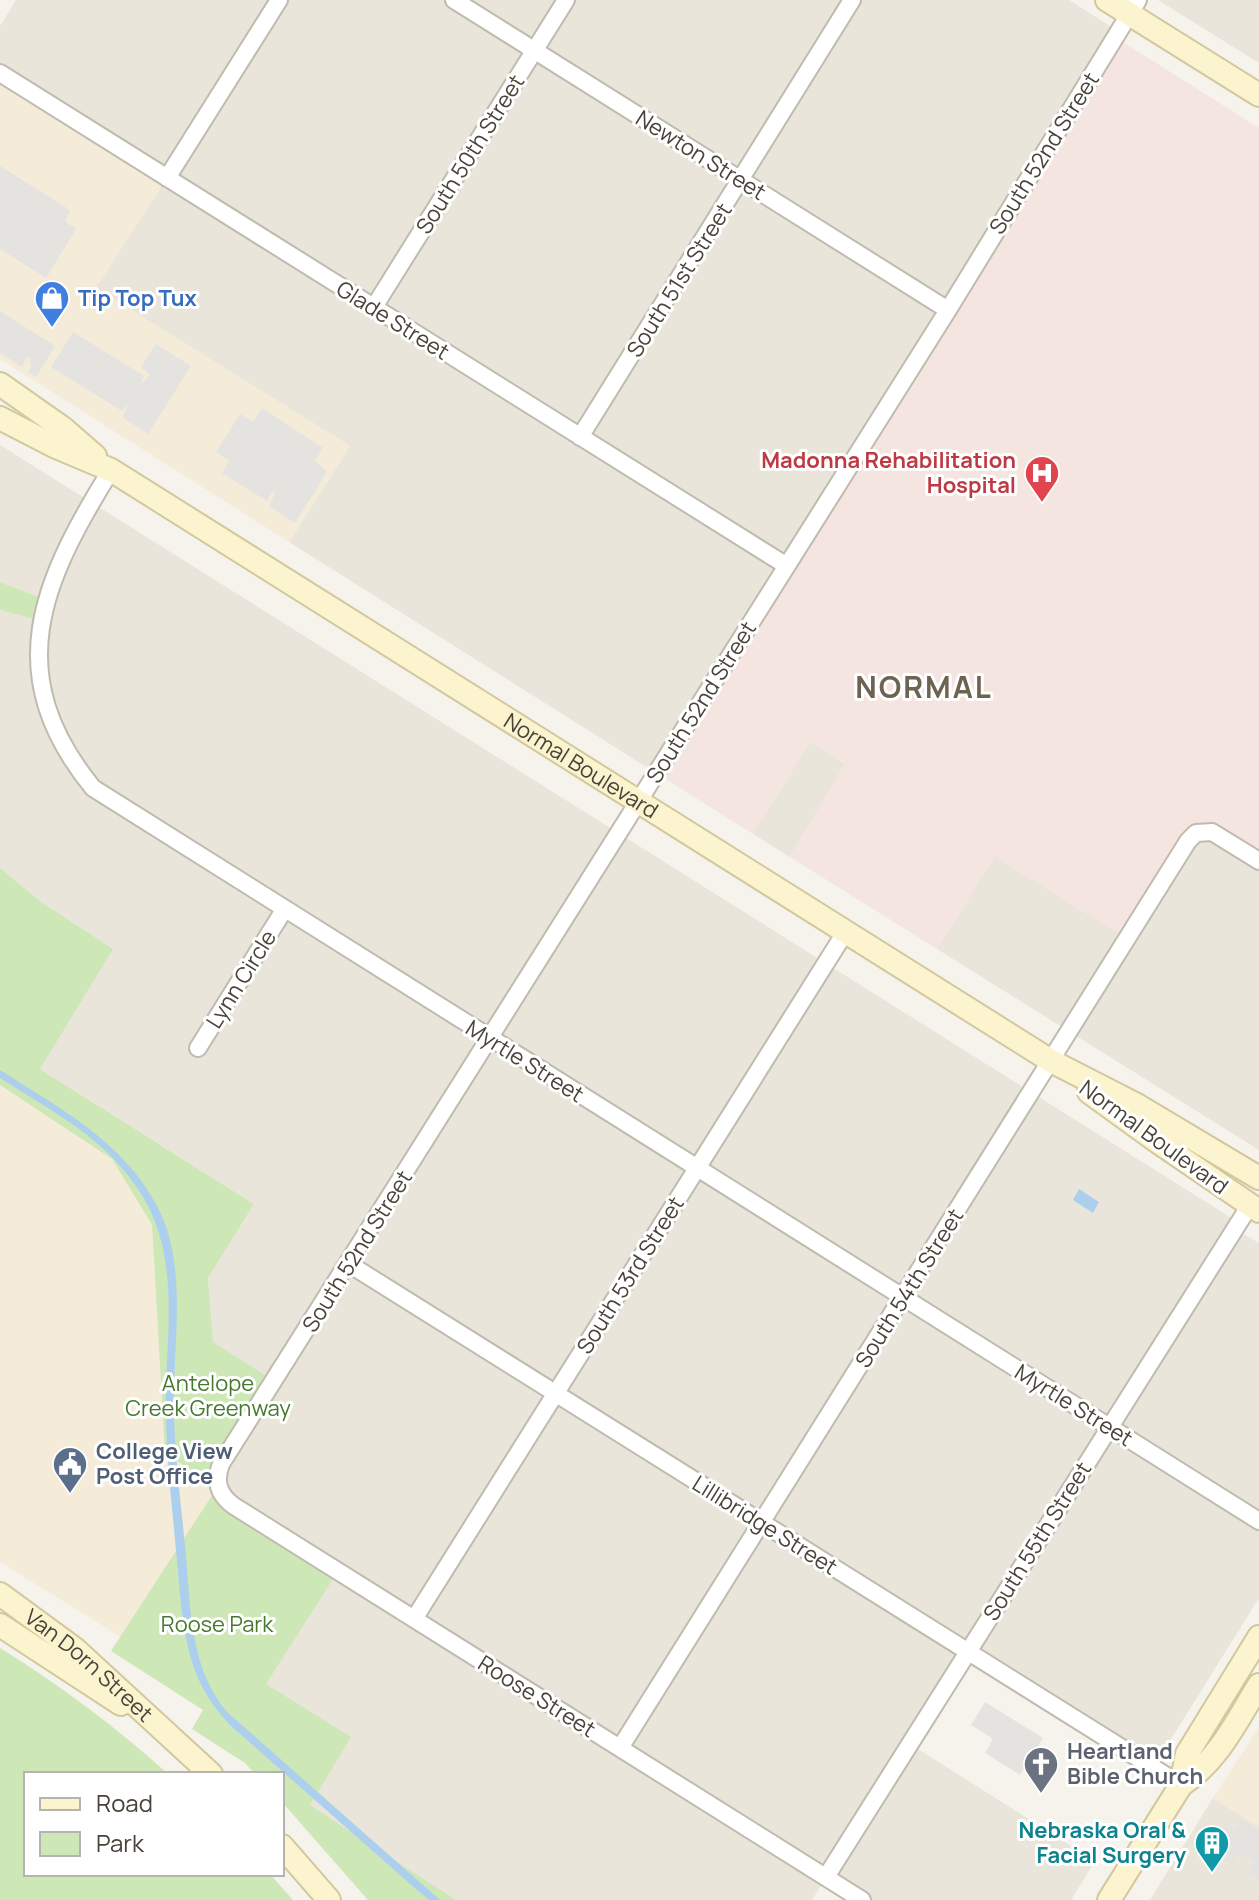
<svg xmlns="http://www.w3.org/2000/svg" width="1259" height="1900" font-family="Manrope,sans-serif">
<rect width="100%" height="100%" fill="#f5f3ec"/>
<path fill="#e9e5da" d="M 16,0 L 1069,0 L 1118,31 L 656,773 L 289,542 L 350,446 L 96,288 L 0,73 L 0,26 Z
M 1158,0 L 1259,0 L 1259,63 Z
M 0,445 L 1238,1222 L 1235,1229 L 1259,1243 L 1259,1598 L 1153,1768 L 968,1652 L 910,1744 L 1095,1861 L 1071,1900 L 862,1900 L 826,1878 L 812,1900 L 456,1900 L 310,1805 L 266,1684 L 218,1486 L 274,1382 L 213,1343 L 208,1278 L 254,1204 L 39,1068 L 113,949 L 40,901 L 0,868 L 0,610 L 35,618 L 41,598 L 0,582 Z
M 810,742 L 846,764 L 790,857 L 753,834 Z
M 1196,833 L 1259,861 L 1259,1150 L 937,949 L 995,856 L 1127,938 Z
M 1213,1798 L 1259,1827 L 1259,1900 L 1150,1900 Z"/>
<path fill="#f5ebd9" d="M 0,73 L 167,178 L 96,288 L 350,446 L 289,542 L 0,359 Z
M 0,1085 L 112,1159 L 152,1225 L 165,1454 L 218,1486 L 121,1637 L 0,1562 Z
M 1259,1727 L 1259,1827 L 1213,1798 Z"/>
<path fill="#f5e5e1" d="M 1115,37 L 1259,128 L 1259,861 L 1201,831 L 1127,939 L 995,857 L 937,949 L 790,857 L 845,763 L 810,742 L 753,834 L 656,773 Z"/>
<path fill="#cee7b7" d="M 0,582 L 41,598 L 35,619 L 0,610 Z
M 0,868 L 40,901 L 113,949 L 40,1069 L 254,1204 L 208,1278 L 213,1342 L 274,1381 L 218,1486 L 338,1571 L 266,1684 L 351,1737 L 310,1805 L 456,1900 L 368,1900 L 282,1802 L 282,1774 L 255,1774 L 245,1763 L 192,1729 L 203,1710 L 111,1651 L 218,1486 L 165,1454 L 152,1225 L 112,1159 L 0,1085 Z
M 0,1648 C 60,1685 116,1727 168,1774 L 26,1774 L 26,1874 L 270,1874 L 293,1900 L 0,1900 Z"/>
<path fill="#e4e3e0" d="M 0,166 L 70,210 L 65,221 L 76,229 L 46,278 L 0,249 Z
M 0,311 L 55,346 L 36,377 L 28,372 L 31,367 L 29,357 L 26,358 L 22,367 L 0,353 Z
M 73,332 L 144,376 L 140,385 L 150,375 L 141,367 L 156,344 L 191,366 L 148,434 L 122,417 L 129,403 L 122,411 L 51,367 Z
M 262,408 L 323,448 L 315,461 L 327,472 L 295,523 L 269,506 L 275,493 L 272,492 L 267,501 L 222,473 L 229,461 L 216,452 L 240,414 L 253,422 Z
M 985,1702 L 1043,1738 L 1020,1775 L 985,1753 L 993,1739 L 971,1725 Z
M 1242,1820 L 1259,1830 L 1259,1881 L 1247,1873 L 1254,1861 L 1240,1853 L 1233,1865 L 1209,1850 L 1225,1824 L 1235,1831 Z"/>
<path fill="#adcfee" d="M 0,1070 C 59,1108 125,1142 158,1208 C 189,1267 172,1348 174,1412 C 175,1464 183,1517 187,1569 C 191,1620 193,1671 227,1712 L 440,1900 L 429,1900 L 409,1883 L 231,1726 C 213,1707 201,1689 193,1665 C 181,1629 180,1588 176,1551 C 171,1495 164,1437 166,1381 C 169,1320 176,1251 143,1197 C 107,1138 56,1114 0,1078 Z
M 1079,1189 L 1099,1202 L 1093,1213 L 1073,1200 Z"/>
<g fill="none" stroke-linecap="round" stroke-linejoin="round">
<g stroke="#c0bbaf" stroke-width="20">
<path id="minor" d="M 454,0 L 948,310
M 0,73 L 787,566
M 167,178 L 279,0
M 374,307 L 566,0
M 580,437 L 852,0
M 111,470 C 41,583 0,674 93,788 L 1259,1521
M 198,1048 L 284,910
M 349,1264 L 1181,1785
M 414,1619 L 846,931
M 620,1748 L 1188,841 L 1196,833 L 1212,832 L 1259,861
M 826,1877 L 1250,1205
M 862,1900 L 234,1506 C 219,1495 214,1482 221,1464 L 948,310 L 1138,0"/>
</g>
<g stroke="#d2c89e" stroke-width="26">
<g id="secondary">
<path d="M 1107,0 L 1259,95"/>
<path d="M 0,384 L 64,429 L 95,456"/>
<path id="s1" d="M 0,418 L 54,446 L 111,470 L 1051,1061 L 1135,1104 L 1259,1178"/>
<path d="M 1089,1092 L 1158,1142 L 1259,1211"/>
<path id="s2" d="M 0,1594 L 75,1649 L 211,1774"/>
<path d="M 0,1625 L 121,1704"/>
<path d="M 1181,1785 C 1218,1761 1236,1722 1259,1685"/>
<path d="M 282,1846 L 329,1900"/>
<path d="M 1109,1900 L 1181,1785 L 1187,1754 L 1259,1637"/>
</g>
</g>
<use href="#minor" stroke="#fff" stroke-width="16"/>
<use href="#secondary" stroke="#fcf4cf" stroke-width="22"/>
</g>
<defs>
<g id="shop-pin" transform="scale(1.8)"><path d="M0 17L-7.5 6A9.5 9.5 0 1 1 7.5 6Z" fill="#3f7fe0" stroke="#fff"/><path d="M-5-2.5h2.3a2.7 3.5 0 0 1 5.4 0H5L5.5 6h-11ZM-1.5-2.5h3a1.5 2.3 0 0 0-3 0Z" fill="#fff"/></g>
<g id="hospital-pin" transform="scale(1.8)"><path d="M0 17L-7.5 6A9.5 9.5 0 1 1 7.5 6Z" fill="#e0444e" stroke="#fff"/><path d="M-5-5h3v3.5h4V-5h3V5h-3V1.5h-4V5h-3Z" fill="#fff"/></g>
<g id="civic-pin" transform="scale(1.8)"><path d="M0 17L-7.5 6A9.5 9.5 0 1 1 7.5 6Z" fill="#5c6f8a" stroke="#fff"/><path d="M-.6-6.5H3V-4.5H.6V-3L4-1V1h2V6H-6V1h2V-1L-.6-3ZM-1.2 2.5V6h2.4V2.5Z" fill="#fff"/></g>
<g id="church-pin" transform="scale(1.8)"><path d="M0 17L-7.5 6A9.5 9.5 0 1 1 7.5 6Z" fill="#6b7280" stroke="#fff"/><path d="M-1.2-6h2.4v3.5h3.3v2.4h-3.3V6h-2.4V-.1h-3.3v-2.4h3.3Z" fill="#fff"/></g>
<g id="building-pin" transform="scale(1.8)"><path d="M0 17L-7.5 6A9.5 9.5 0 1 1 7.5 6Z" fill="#0f9aa8" stroke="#fff"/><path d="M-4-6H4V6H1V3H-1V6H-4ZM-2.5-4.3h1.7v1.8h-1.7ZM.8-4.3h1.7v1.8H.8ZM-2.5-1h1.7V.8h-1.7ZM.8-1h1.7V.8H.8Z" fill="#fff"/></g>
</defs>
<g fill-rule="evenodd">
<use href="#shop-pin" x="52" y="298"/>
<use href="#hospital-pin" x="1042" y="473"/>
<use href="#civic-pin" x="70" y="1464"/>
<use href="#church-pin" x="1041" y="1764"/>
<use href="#building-pin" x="1212" y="1843"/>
</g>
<g text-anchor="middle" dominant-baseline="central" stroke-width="6" stroke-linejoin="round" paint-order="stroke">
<g font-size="22" fill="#49443a" stroke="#fff">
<text transform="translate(1044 153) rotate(-58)">South 52nd Street</text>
<text transform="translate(470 154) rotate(-58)">South 50th Street</text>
<text transform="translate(701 155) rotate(32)">Newton Street</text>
<text transform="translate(679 280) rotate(-58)">South 51st Street</text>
<text transform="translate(393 320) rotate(32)">Glade Street</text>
<text transform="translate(701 702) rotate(-58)">South 52nd Street</text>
<text stroke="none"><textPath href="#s1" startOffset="678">Normal Boulevard</textPath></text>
<text transform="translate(241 979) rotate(-58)">Lynn Circle</text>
<text transform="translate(525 1061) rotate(32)">Myrtle Street</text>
<text transform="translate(1154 1137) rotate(36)">Normal Boulevard</text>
<text transform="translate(357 1251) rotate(-58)">South 52nd Street</text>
<text transform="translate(630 1275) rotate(-58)">South 53rd Street</text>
<text transform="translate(909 1288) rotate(-58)">South 54th Street</text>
<text transform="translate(1074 1405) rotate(32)">Myrtle Street</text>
<text transform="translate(765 1525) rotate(32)">Lillibridge Street</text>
<text transform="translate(1037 1541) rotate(-58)">South 55th Street</text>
<text stroke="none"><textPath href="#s2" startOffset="114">Van Dorn Street</textPath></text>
<text transform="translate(537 1696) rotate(32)">Roose Street</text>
</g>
<g font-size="22" font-weight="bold" fill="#366cbe" stroke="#fff" text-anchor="start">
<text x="78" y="298">Tip Top Tux</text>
</g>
<g font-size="22" font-weight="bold" fill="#be3a42" stroke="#fff" text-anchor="end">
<text x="1016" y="460">Madonna Rehabilitation<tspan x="1016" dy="25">Hospital</tspan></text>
</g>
<g font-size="22" fill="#46792f" stroke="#fff">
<text x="208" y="1383">Antelope<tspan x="208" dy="25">Creek Greenway</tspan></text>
<text x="217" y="1624">Roose Park</text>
</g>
<g font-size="22" font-weight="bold" fill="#4e5e75" stroke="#fff" text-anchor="start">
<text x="96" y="1451">College View<tspan x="96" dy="25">Post Office</tspan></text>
</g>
<g font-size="22" font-weight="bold" fill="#5b616d" stroke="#fff" text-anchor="start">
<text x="1067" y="1751">Heartland<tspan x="1067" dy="25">Bible Church</tspan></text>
</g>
<g font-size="22" font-weight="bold" fill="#0d838f" stroke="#fff" text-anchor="end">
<text x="1186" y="1830">Nebraska Oral &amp;<tspan x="1186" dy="25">Facial Surgery</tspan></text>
</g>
<g font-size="30" font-weight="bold" letter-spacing="2" fill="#6c6351" stroke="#fff">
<text x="924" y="686">NORMAL</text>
</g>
</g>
<rect x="24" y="1772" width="260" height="104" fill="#ffffff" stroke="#b6b4b0" stroke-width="2"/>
<rect x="40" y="1798" width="40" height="12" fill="#fcf4cf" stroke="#b6b4b0" stroke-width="2"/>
<text x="96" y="1812" font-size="24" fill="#49443a">Road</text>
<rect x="40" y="1832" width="40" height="24" fill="#cee7b7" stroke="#b6b4b0" stroke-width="2"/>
<text x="96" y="1852" font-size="24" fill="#49443a">Park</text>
</svg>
